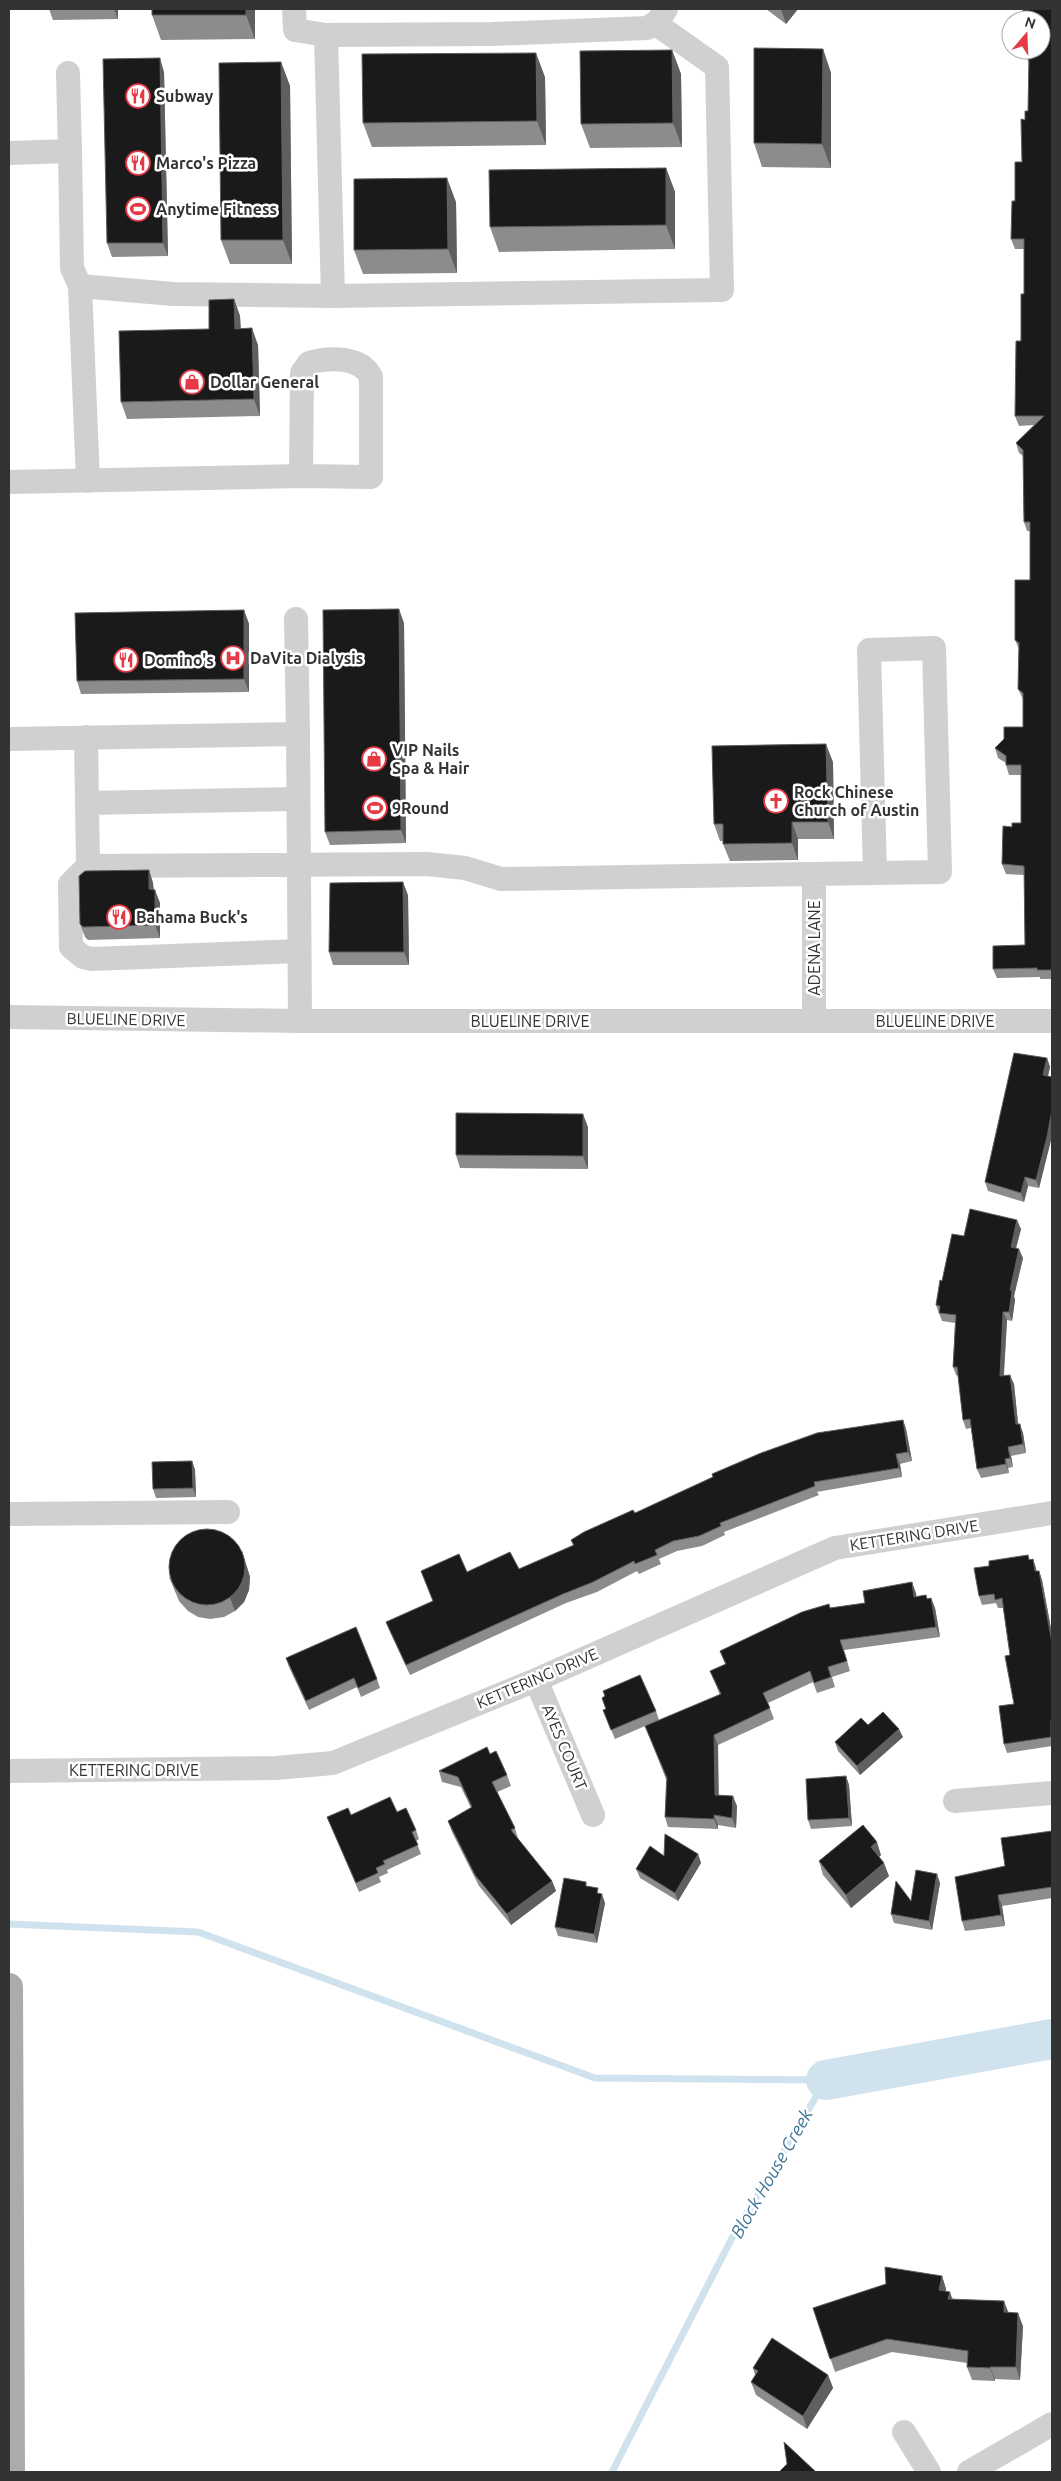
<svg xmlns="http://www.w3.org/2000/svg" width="1061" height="2481" font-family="Ubuntu,sans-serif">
<rect width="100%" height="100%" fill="#fff"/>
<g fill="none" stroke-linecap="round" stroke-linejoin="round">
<path stroke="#cfe2ee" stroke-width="7" d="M 9,1924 L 198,1932 L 595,2078 L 826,2080
M 612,2472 L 732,2238 L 826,2080"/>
<path stroke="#cfe2ee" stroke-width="40" d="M 826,2080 L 1052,2039"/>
<path stroke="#d0d0d0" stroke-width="24" d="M 294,9 L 295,30 L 326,35 L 333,296 L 722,290 L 717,67 L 656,24 L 666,9
M 326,35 L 493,34 L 647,28 L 655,23
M 68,73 L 70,151
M 9,153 L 70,151 L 72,268 L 80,286 L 88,481
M 80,286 L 173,294 L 333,296
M 9,482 L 301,476 L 371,477 L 371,377 C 361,356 329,357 309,363 L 302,373 L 301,476
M 298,734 L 300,1021
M 86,737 L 87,803 L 298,799
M 9,739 L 298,734 L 296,619
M 87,803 L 88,866 L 427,864 L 465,868 L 501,879 L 940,872 L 934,648 L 869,650 L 875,873
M 88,866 L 70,884 L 71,947 L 83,957 L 92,959 L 299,951
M 814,874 L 814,1021
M 9,1017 L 300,1021 L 1052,1021
M 9,1514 L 228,1512
M 536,1680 L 593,1815
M 9,1771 L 276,1768 L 333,1763 L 536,1680 L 835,1548 L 1052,1513
M 955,1801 L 1052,1793
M 904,2432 L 929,2472
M 969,2472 L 1052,2424"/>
<path stroke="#ababab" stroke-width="28" d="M 9,1987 L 11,2472"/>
</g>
<path fill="#8c8c8c" d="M 49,9 L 118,9 L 118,19 L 53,20 Z
M 152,9 L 255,9 L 255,39 L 161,40 L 152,15 Z
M 766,9 L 798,9 L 786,24 Z
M 1052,9 L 1052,979 L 1040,979 L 1040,977 L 997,978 L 993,969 L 1025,945 L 1024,875 L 1006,874 L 1002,864 L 1012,827 L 1021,823 L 1021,775 L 1009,775 L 1006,765 L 1006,763 L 998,758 L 995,748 L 1023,727 L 1023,699 L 1018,689 L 1019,649 L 1015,640 L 1030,580 L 1030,531 L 1027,531 L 1024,522 L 1023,456 L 1019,453 L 1016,443 L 1034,425 L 1019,426 L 1015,416 L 1024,294 L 1024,249 L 1015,249 L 1011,239 L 1015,201 L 1022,162 L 1025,120 L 1028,111 L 1029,63 L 1026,56 L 1041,50 Z
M 823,49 L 831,73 L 831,168 L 762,167 L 754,143 Z
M 672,50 L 681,74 L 682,147 L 590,148 L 581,124 Z
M 281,62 L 290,86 L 292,264 L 230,264 L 221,240 Z
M 164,72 L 168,256 L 112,257 L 107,243 Z
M 545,77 L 546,145 L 372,147 L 363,123 Z
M 666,168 L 675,192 L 675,249 L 499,252 L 490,227 Z
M 456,202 L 457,273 L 363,274 L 354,250 Z
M 234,299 L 240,316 L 241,329 L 258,345 L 260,416 L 127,419 L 121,402 L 209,329 Z
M 244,610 L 249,624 L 249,692 L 81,694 L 77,681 Z
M 404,623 L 406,843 L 330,845 L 325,832 Z
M 833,762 L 834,839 L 798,839 L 798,860 L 730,861 L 723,844 L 723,841 L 720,841 L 714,824 Z
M 149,870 L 153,883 L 154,890 L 160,903 L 160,938 L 88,940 L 85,937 L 80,924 Z
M 408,895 L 409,965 L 333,965 L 329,952 Z
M 1047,1058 L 1050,1067 L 1048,1076 L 1052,1077 L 1052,1136 L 1039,1188 L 1028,1186 L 1024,1202 L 988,1191 L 985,1182 Z
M 588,1127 L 588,1169 L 460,1168 L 456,1155 Z
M 1021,1229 L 1016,1248 L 1023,1258 L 1014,1296 L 1015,1300 L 1012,1321 L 1007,1320 L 1004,1376 L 1014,1384 L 1018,1424 L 1023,1433 L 1026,1453 L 1011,1456 L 1013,1467 L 1008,1468 L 1009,1473 L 981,1478 L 977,1469 L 971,1428 L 966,1429 L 963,1420 L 958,1376 L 956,1375 L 953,1367 L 955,1323 L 942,1321 L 936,1305 L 942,1281 L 964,1236 Z
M 903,1420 L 906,1429 L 912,1461 L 900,1464 L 902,1477 L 817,1492 L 819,1495 L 724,1532 L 725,1535 L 702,1546 L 677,1551 L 659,1559 L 661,1564 L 639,1574 L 637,1571 L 597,1592 L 566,1603 L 410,1675 L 390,1632 L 386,1622 L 433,1601 L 467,1572 L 519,1569 L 573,1546 L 571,1540 L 635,1513 Z
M 192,1461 L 195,1470 L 196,1497 L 156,1498 L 153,1489 Z
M 242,1551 L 250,1577 L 249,1590 L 244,1602 L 235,1611 L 224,1617 L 210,1619 L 198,1617 L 188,1611 L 179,1601 L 169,1577 Z
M 1028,1555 L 1030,1560 L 1033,1559 L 1036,1571 L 1039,1571 L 1042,1580 L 1052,1634 L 1052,1746 L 1007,1753 L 1004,1744 L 1014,1704 L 1010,1655 L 1003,1608 L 998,1608 L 996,1603 L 982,1605 L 979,1596 L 989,1566 Z
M 912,1582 L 916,1597 L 926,1595 L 927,1598 L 931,1598 L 935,1608 L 940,1637 L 844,1650 L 850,1671 L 832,1677 L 835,1687 L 817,1693 L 813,1682 L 768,1703 L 774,1719 L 718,1745 L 718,1795 L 737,1806 L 736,1828 L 718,1825 L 718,1829 L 668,1827 L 665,1817 L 666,1779 L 645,1726 L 720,1695 L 710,1671 L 725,1664 L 720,1651 L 830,1608 L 865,1603 Z
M 286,1658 L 377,1679 L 380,1688 L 361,1697 L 357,1687 L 309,1710 L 289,1667 Z
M 603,1691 L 656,1711 L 659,1720 L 615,1739 L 603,1710 L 606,1709 L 602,1698 L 605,1696 Z
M 868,1725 L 903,1737 L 860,1775 L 838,1751 L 835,1742 Z
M 490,1754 L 507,1775 L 511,1786 L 497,1792 L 515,1828 L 518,1839 L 552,1881 L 556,1891 L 511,1925 L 479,1886 L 452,1832 L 448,1821 L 471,1808 L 461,1787 L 442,1782 L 439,1771 Z
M 846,1776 L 849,1785 L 852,1826 L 811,1829 L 808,1820 Z
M 397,1812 L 416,1830 L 419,1839 L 416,1841 L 421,1854 L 387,1870 L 388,1873 L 379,1877 L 381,1882 L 359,1892 L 327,1817 Z
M 1052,1831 L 1052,1898 L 1002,1906 L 1005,1926 L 965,1931 L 962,1921 L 1005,1866 Z
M 698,1854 L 701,1863 L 678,1901 L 640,1878 L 636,1869 L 664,1856 Z
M 881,1855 L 879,1857 L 889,1876 L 851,1908 L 823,1875 L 819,1861 Z
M 940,1883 L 932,1930 L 894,1923 L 891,1914 Z
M 588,1887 L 599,1893 L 605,1903 L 597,1943 L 558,1936 L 555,1927 Z
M 942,2276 L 946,2289 L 946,2291 L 953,2299 L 1008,2312 L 1023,2326 L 1020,2380 L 995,2379 L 995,2381 L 972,2380 L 967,2367 L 967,2363 L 892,2352 L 835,2372 L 813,2308 L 886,2284 Z
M 753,2368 L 828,2375 L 833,2388 L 807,2429 L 756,2395 L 751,2382 L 755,2375 Z"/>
<path fill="#5f5f5f" d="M 114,9 L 118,9 L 118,19 Z
M 246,9 L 255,9 L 255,39 L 246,15 Z
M 781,9 L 798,9 L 786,24 Z
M 823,49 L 831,73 L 831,168 L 822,144 Z
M 672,50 L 681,74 L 682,147 L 673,123 Z
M 536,53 L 545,77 L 546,145 L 537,121 Z
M 160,58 L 164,72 L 168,256 L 163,243 Z
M 281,62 L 290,86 L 292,264 L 283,240 Z
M 666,168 L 675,192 L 675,249 L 666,225 Z
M 447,178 L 456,202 L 457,273 L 448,249 Z
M 234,299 L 240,316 L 241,345 L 235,329 Z
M 252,328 L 258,345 L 260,416 L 254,399 Z
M 399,609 L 404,623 L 406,843 L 401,830 Z
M 244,610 L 249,624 L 249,692 L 244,679 Z
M 826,744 L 833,762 L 834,839 L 828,822 Z
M 792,822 L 798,839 L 798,860 L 792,843 Z
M 149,870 L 153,883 L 154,902 L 149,889 Z
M 403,882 L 408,895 L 409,965 L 404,952 Z
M 155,890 L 160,903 L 160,938 L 155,925 Z
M 1047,1058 L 1050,1067 L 1046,1084 L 1043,1075 Z
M 1052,1110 L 1052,1136 L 1039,1188 L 1036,1180 Z
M 583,1114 L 588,1127 L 588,1169 L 583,1156 Z
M 1025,1177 L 1028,1186 L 1024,1202 L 1021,1193 Z
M 1017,1220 L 1021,1229 L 1014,1256 L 1011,1247 Z
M 1019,1249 L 1023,1258 L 1014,1296 L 1015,1300 L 1012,1321 L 1009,1312 L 1010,1290 Z
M 1003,1312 L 1007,1320 L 1003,1385 L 1000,1376 Z
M 1010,1375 L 1014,1384 L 1019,1433 L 1016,1424 Z
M 903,1420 L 906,1429 L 912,1461 L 908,1452 Z
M 1020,1424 L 1023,1433 L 1026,1453 L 1023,1444 Z
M 1008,1447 L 1011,1456 L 1013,1467 L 1010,1458 Z
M 896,1454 L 900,1464 L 902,1477 L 899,1468 Z
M 1005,1459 L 1008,1468 L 1009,1473 L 1006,1464 Z
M 192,1461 L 195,1470 L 196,1497 L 193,1488 Z
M 242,1551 L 250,1577 L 249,1590 L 244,1602 L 235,1611 L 230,1598 Z
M 1033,1559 L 1036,1568 L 1038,1580 L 1035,1571 Z
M 1039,1571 L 1042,1580 L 1052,1634 L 1052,1643 Z
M 912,1582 L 916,1593 L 918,1608 L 914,1597 Z
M 931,1598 L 935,1608 L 940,1637 L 936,1627 Z
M 1051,1720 L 1052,1722 L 1052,1739 L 1051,1737 Z
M 899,1729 L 903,1737 L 860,1775 L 857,1766 Z
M 714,1735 L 718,1745 L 719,1805 L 715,1795 Z
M 846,1776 L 849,1785 L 852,1826 L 849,1818 Z
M 733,1796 L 737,1806 L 736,1828 L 732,1818 Z
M 714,1815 L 718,1825 L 718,1829 L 714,1819 Z
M 877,1842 L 881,1855 L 876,1860 L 871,1847 Z
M 698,1854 L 701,1863 L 678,1901 L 675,1893 Z
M 884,1863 L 889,1876 L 851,1908 L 846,1895 Z
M 937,1874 L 940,1883 L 932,1930 L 929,1921 Z
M 552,1881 L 556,1891 L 511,1925 L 507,1914 Z
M 602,1894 L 605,1903 L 597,1943 L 594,1934 Z
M 998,1895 L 1002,1906 L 1005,1926 L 1001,1915 Z
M 942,2276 L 946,2289 L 944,2303 L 939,2290 Z
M 950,2292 L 954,2304 L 948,2299 Z
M 1004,2301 L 1009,2314 L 1004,2312 Z
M 1018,2313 L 1023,2326 L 1020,2380 L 1016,2367 Z
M 990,2367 L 995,2379 L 995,2381 L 990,2368 Z
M 828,2375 L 833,2388 L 807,2429 L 803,2416 Z"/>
<path fill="#1a1a1a" stroke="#5f5f5f" d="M 152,9 L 246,9 L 246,15 L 152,15 Z
M 1023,9 L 1052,9 L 1052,970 L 1037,970 L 1037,968 L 993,969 L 993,946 L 1025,945 L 1024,866 L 1002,864 L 1003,826 L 1012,827 L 1012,823 L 1021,823 L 1021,765 L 1006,765 L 1006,756 L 995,748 L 1004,739 L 1004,727 L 1023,727 L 1023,693 L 1018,689 L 1019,643 L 1015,640 L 1015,580 L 1030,580 L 1030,522 L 1024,522 L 1023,450 L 1016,443 L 1044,416 L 1015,416 L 1016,341 L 1021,341 L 1021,294 L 1024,294 L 1024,239 L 1011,239 L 1012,201 L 1015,201 L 1015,162 L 1022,162 L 1021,119 L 1025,120 L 1025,111 L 1028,111 L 1029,56 L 1026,56 L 1027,50 L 1041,50 L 1041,20 L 1023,20 Z
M 754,48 L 823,49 L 822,144 L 754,143 Z
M 672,50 L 673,123 L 581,124 L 580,51 Z
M 536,53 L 537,121 L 363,123 L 362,54 Z
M 160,58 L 163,243 L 107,243 L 103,59 Z
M 281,62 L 283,240 L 221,240 L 219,63 Z
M 666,168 L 666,225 L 490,227 L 489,170 Z
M 447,178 L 448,249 L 354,250 L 354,179 Z
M 234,299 L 235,329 L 252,328 L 254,399 L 121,402 L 119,331 L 209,329 L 209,300 Z
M 399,609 L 401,830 L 325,832 L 323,610 Z
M 244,610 L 244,679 L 77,681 L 75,613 Z
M 826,744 L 828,822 L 792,822 L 792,843 L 723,844 L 723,824 L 714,824 L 712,746 Z
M 149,870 L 149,889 L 155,890 L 155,925 L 83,927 L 80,924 L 79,876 L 85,871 Z
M 403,882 L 404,952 L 329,952 L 330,883 Z
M 1014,1053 L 1047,1058 L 1043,1075 L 1052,1077 L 1052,1110 L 1047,1137 L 1036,1180 L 1025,1177 L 1021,1193 L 985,1182 Z
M 456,1113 L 583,1114 L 583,1156 L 456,1155 Z
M 970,1209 L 1017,1220 L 1011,1247 L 1019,1249 L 1010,1290 L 1012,1291 L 1009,1312 L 1003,1312 L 1000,1376 L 1010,1375 L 1016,1424 L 1020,1424 L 1023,1444 L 1008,1447 L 1010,1458 L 1005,1459 L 1006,1464 L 977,1469 L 970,1419 L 963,1420 L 957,1367 L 953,1367 L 956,1315 L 939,1313 L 940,1306 L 936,1305 L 940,1280 L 942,1281 L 952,1234 L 964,1236 Z
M 903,1420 L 908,1452 L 896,1454 L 899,1468 L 814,1482 L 815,1486 L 720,1523 L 721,1526 L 699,1536 L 673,1541 L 655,1550 L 657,1555 L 635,1564 L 634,1561 L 593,1582 L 563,1594 L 406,1665 L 386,1622 L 433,1601 L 421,1571 L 459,1554 L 467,1572 L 510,1552 L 519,1569 L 574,1545 L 571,1540 L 584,1532 L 633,1510 L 635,1513 L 713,1477 L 712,1474 L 761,1453 L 817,1433 Z
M 192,1461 L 193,1488 L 153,1489 L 152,1462 Z
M169 1567a38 38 0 1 1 76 0a38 38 0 1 1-76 0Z
M 1028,1555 L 1029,1560 L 1033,1559 L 1035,1571 L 1039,1571 L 1052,1643 L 1052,1719 L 1051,1720 L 1051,1737 L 1004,1744 L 999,1706 L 1014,1704 L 1005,1656 L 1010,1655 L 1002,1598 L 995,1600 L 994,1594 L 979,1596 L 974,1568 L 989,1566 L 989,1561 Z
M 912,1582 L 914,1597 L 926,1595 L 927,1599 L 931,1598 L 936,1627 L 840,1640 L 847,1661 L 828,1667 L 831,1677 L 814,1683 L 810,1671 L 763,1693 L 770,1708 L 714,1735 L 715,1795 L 733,1796 L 732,1818 L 714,1815 L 714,1819 L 665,1817 L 667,1778 L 645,1726 L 721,1694 L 710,1671 L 726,1664 L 720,1651 L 802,1612 L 829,1604 L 830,1608 L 865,1603 L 863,1591 Z
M 356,1627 L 377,1679 L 358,1688 L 354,1678 L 306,1701 L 286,1658 Z
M 640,1675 L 656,1711 L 611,1730 L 603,1710 L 606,1709 L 602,1698 L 605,1696 L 603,1691 Z
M 883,1712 L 899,1729 L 857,1766 L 835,1742 L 861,1718 L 868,1725 Z
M 487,1747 L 490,1754 L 496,1751 L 507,1775 L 492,1782 L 515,1828 L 511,1830 L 552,1881 L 507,1914 L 475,1875 L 448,1821 L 472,1807 L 458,1777 L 439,1771 Z
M 846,1776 L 849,1818 L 808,1820 L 806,1779 Z
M 390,1797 L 397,1812 L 406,1808 L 416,1830 L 412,1832 L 418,1845 L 383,1861 L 385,1864 L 376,1868 L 378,1873 L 356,1883 L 327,1817 L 348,1808 L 351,1815 Z
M 863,1825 L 877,1842 L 871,1847 L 884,1863 L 846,1895 L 819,1861 Z
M 1052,1831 L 1052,1887 L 998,1895 L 1001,1915 L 962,1921 L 955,1877 L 1005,1866 L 1001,1838 Z
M 665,1834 L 698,1854 L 675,1893 L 636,1869 L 650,1846 L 664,1856 Z
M 916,1870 L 937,1874 L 929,1921 L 891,1914 L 896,1881 L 911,1901 Z
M 564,1878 L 586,1882 L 586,1886 L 598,1888 L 597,1893 L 602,1894 L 594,1934 L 555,1927 Z
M 885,2267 L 942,2276 L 939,2290 L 950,2292 L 948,2299 L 1004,2301 L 1004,2312 L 1018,2313 L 1016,2367 L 990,2367 L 990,2368 L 967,2367 L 968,2351 L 887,2339 L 830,2359 L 813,2308 L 886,2284 Z
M 772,2338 L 828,2375 L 803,2416 L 751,2382 L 758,2371 L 753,2368 Z
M 784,2442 L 816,2472 L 779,2472 L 787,2464 Z"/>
<defs>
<g id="restaurant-ring" transform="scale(1.25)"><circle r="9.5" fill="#fff" stroke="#e63946" stroke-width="1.5"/><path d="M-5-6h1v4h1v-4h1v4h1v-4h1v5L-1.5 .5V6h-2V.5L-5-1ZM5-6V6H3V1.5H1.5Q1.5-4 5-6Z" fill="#e63946"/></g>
<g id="stadium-ring" transform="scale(1.25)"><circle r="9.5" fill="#fff" stroke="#e63946" stroke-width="1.5"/><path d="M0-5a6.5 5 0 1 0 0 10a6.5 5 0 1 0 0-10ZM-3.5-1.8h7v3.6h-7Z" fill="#e63946"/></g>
<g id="shop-ring" transform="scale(1.25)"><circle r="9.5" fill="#fff" stroke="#e63946" stroke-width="1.5"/><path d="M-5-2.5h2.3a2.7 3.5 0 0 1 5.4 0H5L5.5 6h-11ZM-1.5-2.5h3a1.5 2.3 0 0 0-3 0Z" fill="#e63946"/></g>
<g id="hospital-ring" transform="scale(1.25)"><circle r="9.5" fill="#fff" stroke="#e63946" stroke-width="1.5"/><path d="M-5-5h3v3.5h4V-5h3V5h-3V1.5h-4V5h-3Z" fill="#e63946"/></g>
<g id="church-ring" transform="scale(1.25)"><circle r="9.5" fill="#fff" stroke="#e63946" stroke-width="1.5"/><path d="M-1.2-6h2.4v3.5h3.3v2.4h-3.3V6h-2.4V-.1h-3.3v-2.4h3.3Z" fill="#e63946"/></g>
</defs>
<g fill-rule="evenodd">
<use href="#restaurant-ring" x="138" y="96"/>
<use href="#restaurant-ring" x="138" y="163"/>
<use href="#stadium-ring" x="138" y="209"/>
<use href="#shop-ring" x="192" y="382"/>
<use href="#hospital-ring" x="233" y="658"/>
<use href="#restaurant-ring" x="126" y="660"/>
<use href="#shop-ring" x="374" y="759"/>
<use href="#church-ring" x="776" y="801"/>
<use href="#stadium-ring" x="375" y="808"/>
<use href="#restaurant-ring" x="119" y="917"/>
</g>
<g text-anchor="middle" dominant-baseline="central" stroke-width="5" stroke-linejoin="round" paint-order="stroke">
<g font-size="16" font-weight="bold" fill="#333" stroke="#fff" text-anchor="start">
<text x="156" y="96">Subway</text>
<text x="156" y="163">Marco's Pizza</text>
<text x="156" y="209">Anytime Fitness</text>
<text x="210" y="382">Dollar General</text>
<text x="250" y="658">DaVita Dialysis</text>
<text x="144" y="660">Domino's</text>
<text x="392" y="750">VIP Nails<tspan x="392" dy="18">Spa &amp; Hair</tspan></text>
<text x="794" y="792">Rock Chinese<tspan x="794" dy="18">Church of Austin</tspan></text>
<text x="392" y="808">9Round</text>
<text x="136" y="917">Bahama Buck's</text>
</g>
<g font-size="16" fill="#333" stroke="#fff">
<text transform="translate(814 948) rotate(-90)">ADENA LANE</text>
<text transform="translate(126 1019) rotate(1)">BLUELINE DRIVE</text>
<text x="530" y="1021">BLUELINE DRIVE</text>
<text x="935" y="1021">BLUELINE DRIVE</text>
<text transform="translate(914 1535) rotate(-9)">KETTERING DRIVE</text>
<text transform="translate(537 1678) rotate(-23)">KETTERING DRIVE</text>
<text transform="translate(565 1747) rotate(67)">AYES COURT</text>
<text x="134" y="1770">KETTERING DRIVE</text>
</g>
<g font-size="18" font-style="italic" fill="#3f7597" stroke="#fff">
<text transform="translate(771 2173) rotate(-60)">Block House Creek</text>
</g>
</g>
<rect width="1061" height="2481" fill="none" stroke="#333333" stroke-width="20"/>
<g transform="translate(1026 35) rotate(19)"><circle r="24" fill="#ffffff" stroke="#adadad"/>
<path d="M0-4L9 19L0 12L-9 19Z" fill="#e63946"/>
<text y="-8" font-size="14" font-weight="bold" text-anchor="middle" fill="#333333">N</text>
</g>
</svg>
